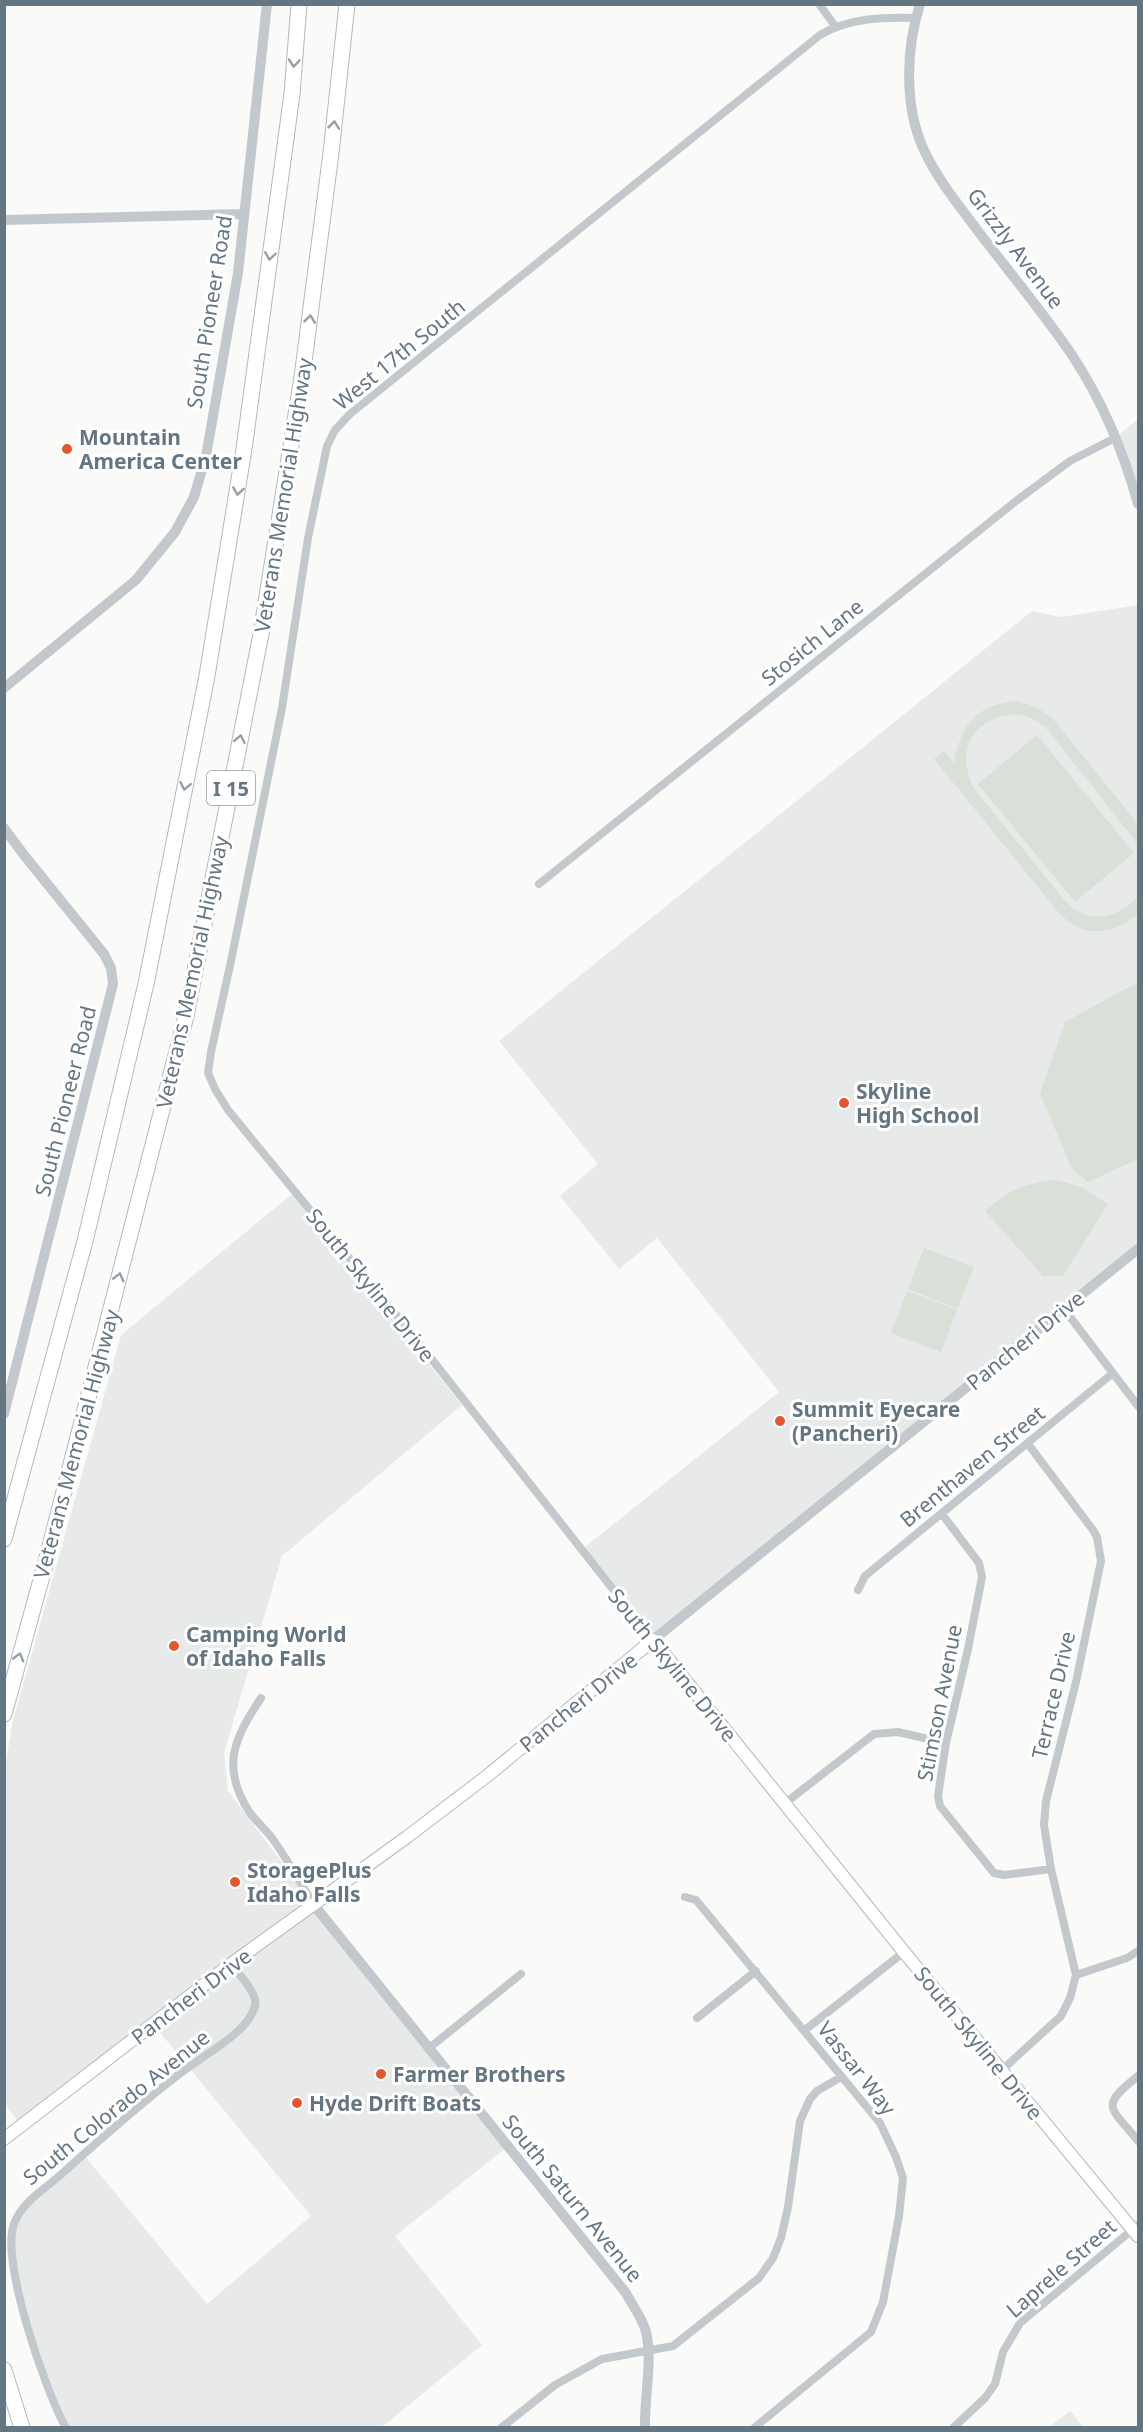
<svg xmlns="http://www.w3.org/2000/svg" width="1143" height="2432" font-family="'Noto Sans',sans-serif">
<rect width="100%" height="100%" fill="#fafaf8"/>
<path fill="#e8e9e9" d="M 1138,419 L 1138,505 L 1115,438 Z
M 1138,605 L 1138,1249 L 653,1640 L 580,1551 L 779,1392 L 657,1238 L 619,1269 L 560,1196 L 598,1164 L 499,1041 L 1032,611 L 1061,617 Z
M 292,1194 L 462,1405 L 282,1556 L 224,1753 L 228,1791 L 314,1905 L 507,2147 L 395,2236 L 482,2345 L 382,2427 L 66,2427 L 54,2407 L 15,2276 L 11,2244 L 24,2207 L 83,2154 L 207,2304 L 311,2216 L 153,2024 L 21,2126 L 5,2104 L 5,1767 L 13,1721 L 121,1335 Z
M 1070,2411 L 1083,2427 L 1049,2427 Z"/>
<path fill="#dadfd7" d="M 1018,701 L 1036,707 L 1053,719 L 1138,824 L 1138,844 L 1046,728 C 1041,725 1036,720 1031,718 C 1006,707 973,723 967,749 C 964,762 968,774 972,786 L 1065,901 C 1069,904 1074,910 1080,912 C 1101,923 1125,913 1138,896 L 1138,914 C 1121,929 1096,937 1075,926 C 1069,923 1064,917 1059,913 L 934,759 L 944,751 L 954,763 C 961,724 977,704 1018,701 Z
M 1037,735 L 1134,853 L 1075,902 L 978,784 Z
M 1138,982 L 1138,1159 L 1088,1182 L 1072,1169 L 1040,1094 L 1065,1022 Z
M 1056,1180 L 1081,1187 L 1108,1204 L 1063,1276 L 1043,1276 L 985,1211 C 1011,1189 1022,1184 1056,1180 Z
M 924,1248 L 974,1267 L 957,1309 L 908,1289 Z
M 907,1291 L 957,1310 L 941,1352 L 891,1333 Z"/>
<g fill="none" stroke-linecap="round" stroke-linejoin="round">
<g stroke="#b3babf" stroke-width="14">
<path id="secondary" d="M 4,2139 L 231,1964 L 407,1837 L 487,1776 L 653,1640 L 904,1952 L 1138,2236"/>
</g>
<g stroke="#b4b9bd" stroke-width="17">
<path id="motorway" d="M 4,1539 L 85,1241 L 146,984 L 207,676 L 244,449 L 292,94 L 299,4
M 4,1714 L 47,1558 L 186,1016 L 261,634 L 302,377 L 331,153 L 347,4
M 4,2370 L 22,2428"/>
</g>
<path stroke="#c3c8cc" stroke-width="8" d="M 819,4 L 835,26
M 539,884 L 1016,501 L 1070,461 L 1115,438
M 1064,1309 L 1138,1406
M 1028,1444 L 1093,1530 L 1097,1537 L 1101,1561 L 1076,1682 L 1046,1801 L 1044,1825 L 1051,1869 L 1076,1975
M 942,1514 L 979,1563 L 982,1577 L 968,1649 L 946,1743 L 938,1796 L 940,1806 L 994,1873 L 1004,1875 L 1051,1869
M 858,1590 L 865,1576 L 1113,1373
M 653,1640 L 415,1338 L 228,1110 L 215,1089 L 208,1073 L 211,1052 L 231,961 L 282,708 L 308,538 L 327,446 L 335,430 L 350,414 L 820,35 C 848,18 883,17 916,18
M 261,1698 C 234,1739 220,1767 250,1813 C 257,1822 265,1829 272,1838 C 287,1859 300,1882 314,1905
M 784,1804 L 874,1734 L 898,1732 L 946,1743
M 685,1897 L 696,1900 L 880,2123 L 896,2157 L 903,2178 L 899,2216 L 883,2302 L 871,2332 L 754,2428
M 697,2018 L 756,1971
M 805,2030 L 904,1952
M 428,2049 L 521,1974
M 1002,2070 L 1061,2016 L 1070,1998 L 1076,1975 L 1127,1958 L 1138,1951
M 1138,2076 C 1099,2107 1110,2106 1138,2141
M 66,2428 C 46,2393 0,2260 14,2224 C 21,2204 41,2191 57,2178 C 96,2143 136,2107 178,2075 C 197,2060 219,2048 237,2032 C 244,2026 252,2016 255,2006 C 258,1993 239,1975 231,1964
M 501,2428 L 555,2385 L 602,2359 L 673,2346 L 759,2278 L 773,2258 L 781,2238 L 788,2207 L 800,2121 L 810,2099 L 817,2091 L 841,2077
M 953,2428 L 985,2398 L 995,2384 L 1003,2352 L 1020,2323 L 1138,2225"/>
<path stroke="#c3c8cc" stroke-width="10" d="M 920,4 C 906,48 904,105 923,148 C 937,179 958,204 978,231 C 1009,272 1043,312 1072,355 C 1101,399 1124,453 1138,504
M 4,220 L 244,214
M 4,688 L 136,580 L 175,532 L 194,497 L 206,456 L 238,273 L 267,4
M 4,828 L 24,855 L 104,954 L 111,968 L 113,984 L 4,1414
M 653,1640 L 1138,1249
M 314,1905 L 626,2293 C 632,2305 643,2319 646,2332 C 653,2363 644,2396 645,2428"/>
<use href="#secondary" stroke="#fff" stroke-width="12"/>
<use href="#motorway" stroke="#fff" stroke-width="15"/>
</g>
<defs><path id="oneway-chevron" d="M-2-3.5L2.5 0L-2 3.5" fill="none" stroke-width="1.6" stroke-linecap="round" stroke-linejoin="round" transform="scale(1.5)"/></defs>
<g stroke="#939fa8">
<use href="#oneway-chevron" transform="translate(294 63) rotate(95)"/>
<use href="#oneway-chevron" transform="translate(334 125) rotate(-84)"/>
<use href="#oneway-chevron" transform="translate(270 256) rotate(98)"/>
<use href="#oneway-chevron" transform="translate(310 319) rotate(-83)"/>
<use href="#oneway-chevron" transform="translate(238 491) rotate(99)"/>
<use href="#oneway-chevron" transform="translate(240 739) rotate(-79)"/>
<use href="#oneway-chevron" transform="translate(185 786) rotate(101)"/>
<use href="#oneway-chevron" transform="translate(119 1277) rotate(-76)"/>
<use href="#oneway-chevron" transform="translate(19 1657) rotate(-74)"/>
</g>
<g fill="#e4572e" stroke="#fff" stroke-width="2">
<circle cx="67" cy="449" r="6"/>
<circle cx="844" cy="1103" r="6"/>
<circle cx="780" cy="1421" r="6"/>
<circle cx="174" cy="1646" r="6"/>
<circle cx="235" cy="1882" r="6"/>
<circle cx="381" cy="2074" r="6"/>
<circle cx="297" cy="2103" r="6"/>
</g>
<g text-anchor="middle" dominant-baseline="central" stroke-width="6" stroke-linejoin="round" paint-order="stroke">
<rect fill="#fff" stroke="#939fa8" stroke-width="1.5" x="207" y="771" width="48" height="34" rx="4.5"/>
<g font-size="20" font-weight="bold" fill="#657683">
<text x="231" y="788">I 15</text>
</g>
<g font-size="21" fill="#657683" stroke="#fff">
<text transform="translate(1016 248) rotate(53)">Grizzly Avenue</text>
<text transform="translate(209 312) rotate(-81)">South Pioneer Road</text>
<text transform="translate(399 354) rotate(-39)">West 17th South</text>
<text transform="translate(283 495) rotate(-81)">Veterans Memorial Highway</text>
<text transform="translate(812 642) rotate(-39)">Stosich Lane</text>
<text transform="translate(192 972) rotate(-78)">Veterans Memorial Highway</text>
<text transform="translate(65 1101) rotate(-76)">South Pioneer Road</text>
<text transform="translate(371 1285) rotate(51)">South Skyline Drive</text>
<text transform="translate(1025 1340) rotate(-39)">Pancheri Drive</text>
<text transform="translate(76 1444) rotate(-75)">Veterans Memorial Highway</text>
<text transform="translate(972 1466) rotate(-39)">Brenthaven Street</text>
<text transform="translate(673 1665) rotate(51)">South Skyline Drive</text>
<text transform="translate(1053 1695) rotate(-77)">Terrace Drive</text>
<text transform="translate(578 1702) rotate(-39)">Pancheri Drive</text>
<text transform="translate(939 1703) rotate(-79)">Stimson Avenue</text>
<text transform="translate(191 1996) rotate(-37)">Pancheri Drive</text>
<text transform="translate(979 2043) rotate(51)">South Skyline Drive</text>
<text transform="translate(857 2068) rotate(52)">Vassar Way</text>
<text transform="translate(116 2107) rotate(-39)">South Colorado Avenue</text>
<text transform="translate(573 2198) rotate(51)">South Saturn Avenue</text>
<text transform="translate(1061 2268) rotate(-41)">Laprele Street</text>
</g>
<g font-size="21" font-weight="bold" fill="#657683" stroke="#fff" text-anchor="start">
<text x="79" y="437">Mountain<tspan x="79" dy="24">America Center</tspan></text>
<text x="856" y="1091">Skyline<tspan x="856" dy="24">High School</tspan></text>
<text x="792" y="1409">Summit Eyecare<tspan x="792" dy="24">(Pancheri)</tspan></text>
<text x="186" y="1634">Camping World<tspan x="186" dy="24">of Idaho Falls</tspan></text>
<text x="247" y="1870">StoragePlus<tspan x="247" dy="24">Idaho Falls</tspan></text>
<text x="393" y="2074">Farmer Brothers</text>
<text x="309" y="2103">Hyde Drift Boats</text>
</g>
</g>
<rect width="1143" height="2432" fill="none" stroke="#657683" stroke-width="12"/>
</svg>
